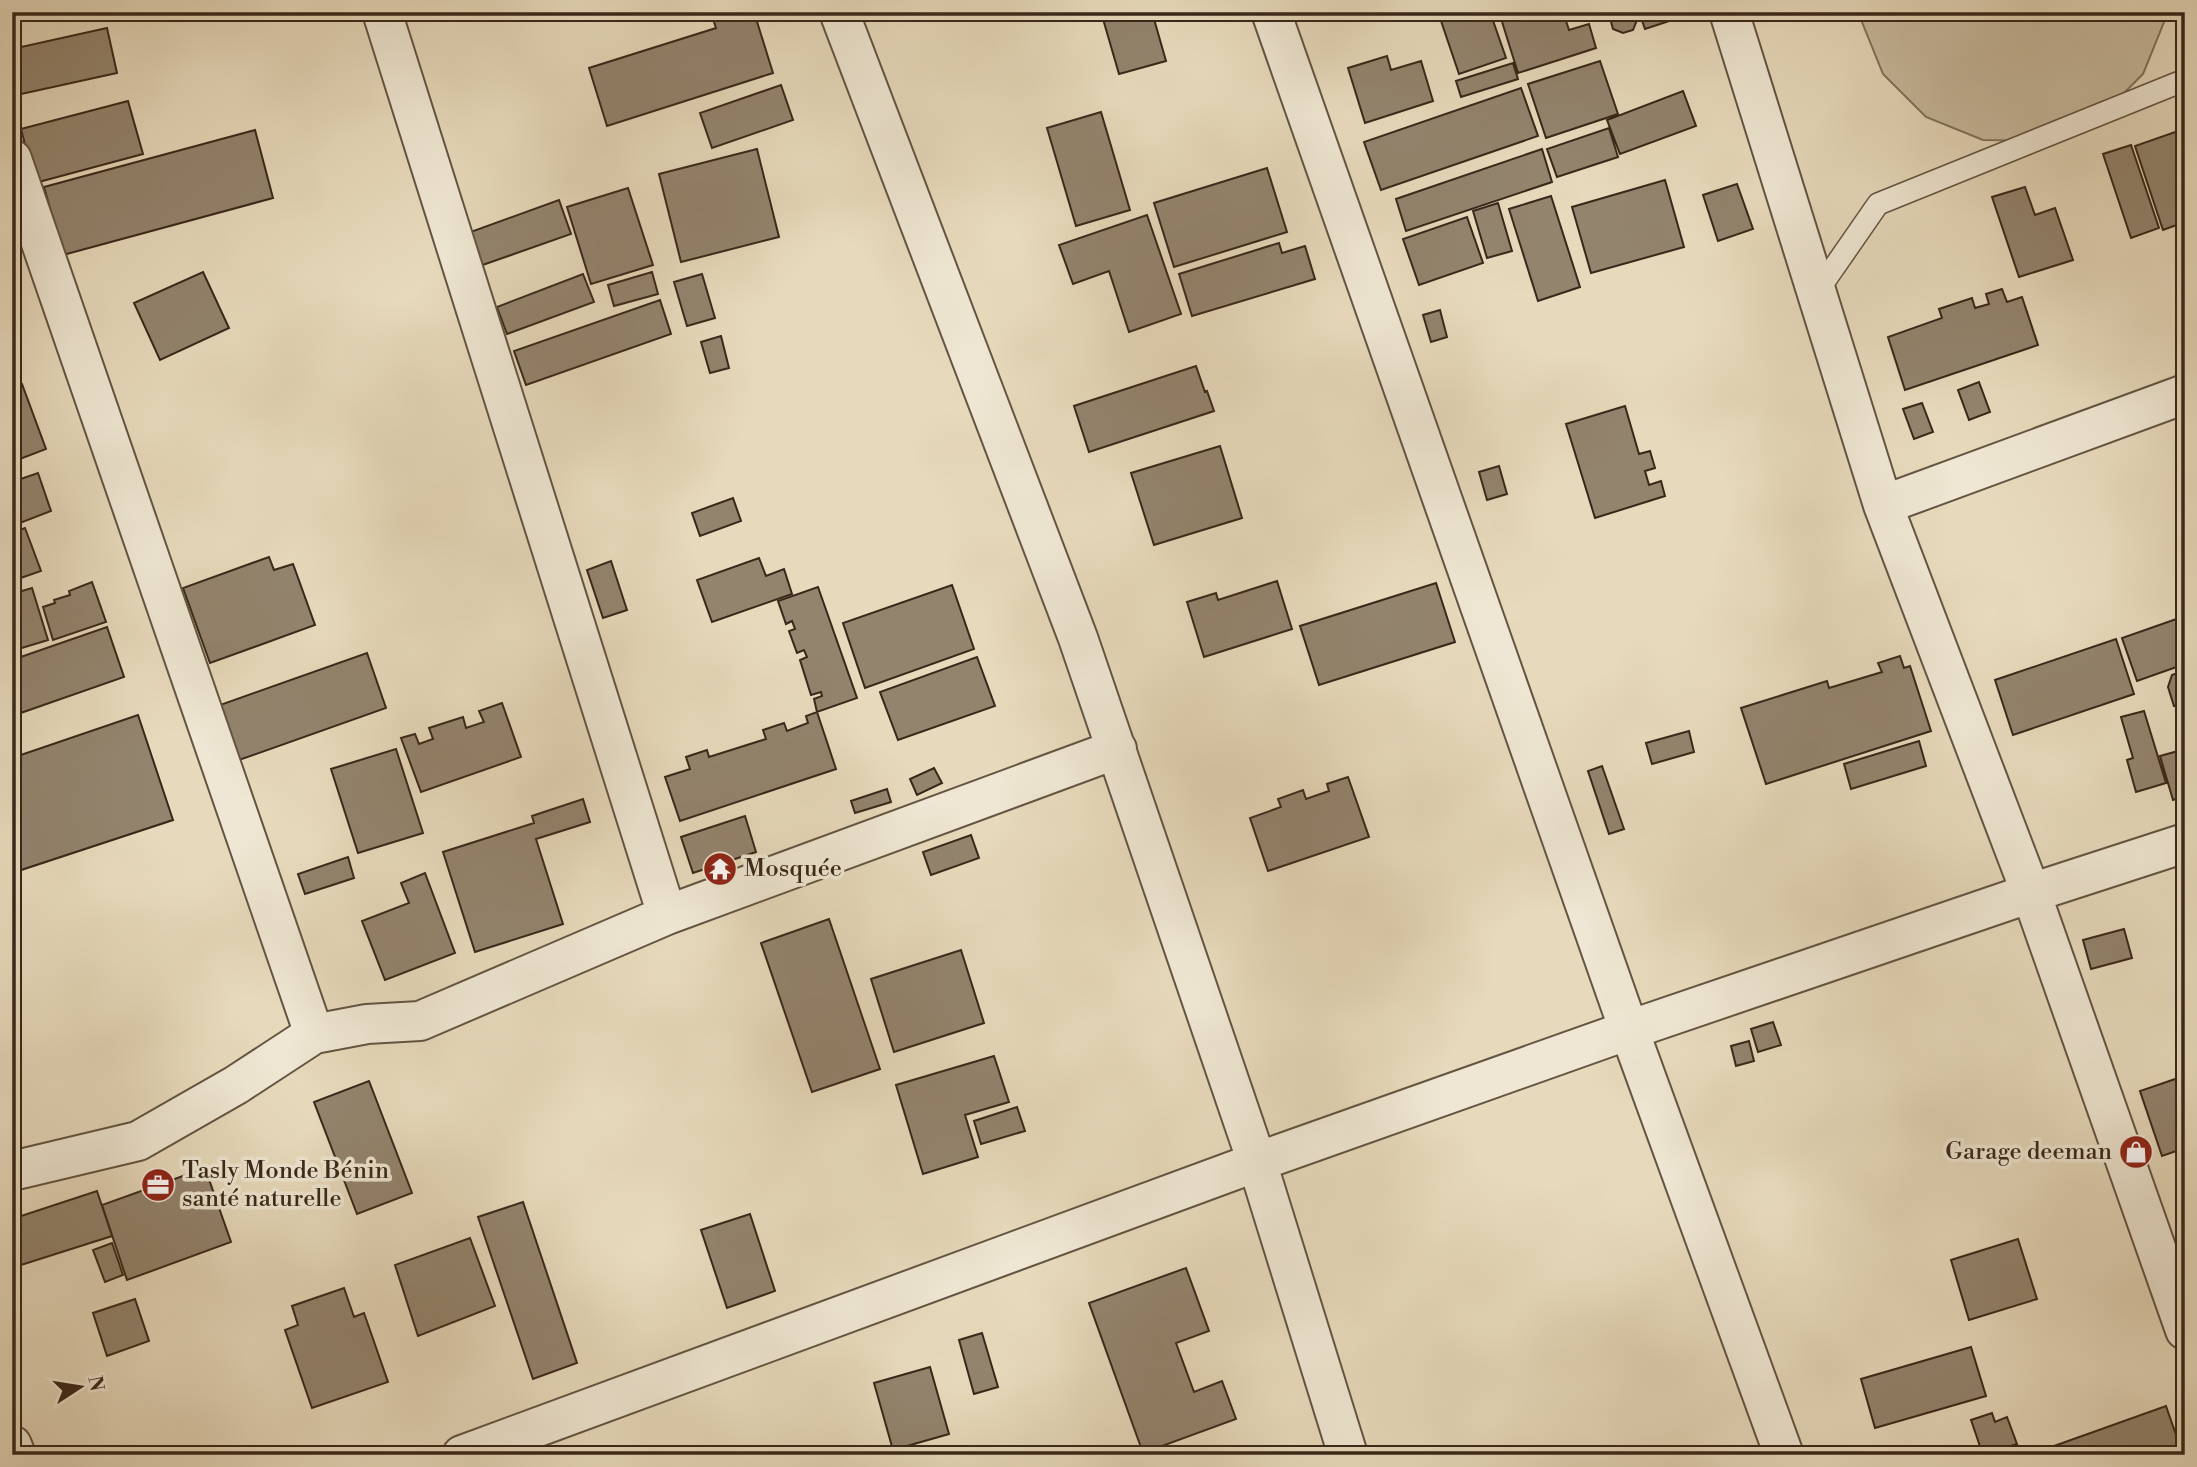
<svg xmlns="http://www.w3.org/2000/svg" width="2197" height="1467" font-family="'Libre Bodoni',serif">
<rect width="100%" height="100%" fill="#e7dabc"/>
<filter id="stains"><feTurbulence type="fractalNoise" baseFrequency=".00286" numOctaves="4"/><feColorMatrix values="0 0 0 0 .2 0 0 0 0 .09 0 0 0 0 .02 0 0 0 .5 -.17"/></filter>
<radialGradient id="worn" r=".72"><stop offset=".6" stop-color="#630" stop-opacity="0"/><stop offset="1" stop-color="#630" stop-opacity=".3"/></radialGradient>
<path fill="#c9bca0" stroke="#81725d" stroke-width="2" d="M 1860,12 L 2166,12 L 2166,17 L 2143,74 L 2100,117 L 2043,141 L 1983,140 L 1926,117 L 1883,74 L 1860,17 Z"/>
<path fill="#93846e" stroke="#39271a" stroke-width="2" d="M 754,12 L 773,73 L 607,126 L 589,68 L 716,28 L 711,13 Z
M 1101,12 L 1152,12 L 1166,61 L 1119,74 Z
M 1438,12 L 1490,12 L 1506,58 L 1459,74 Z
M 1499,12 L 1563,12 L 1569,30 L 1589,24 L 1596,48 L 1518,73 Z
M 1612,12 L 1635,12 L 1637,20 L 1633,30 L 1623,33 L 1613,29 L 1610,18 Z
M 1639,12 L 1666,12 L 1669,21 L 1645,29 Z
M 107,28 L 117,73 L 12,96 L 12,49 Z
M 1387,56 L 1391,70 L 1421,61 L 1433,101 L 1365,123 L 1348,68 Z
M 1600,61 L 1618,114 L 1546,138 L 1528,84 Z
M 1513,63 L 1518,79 L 1461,97 L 1456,81 Z
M 781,85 L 793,120 L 712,148 L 700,113 Z
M 1521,88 L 1538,136 L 1381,190 L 1364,142 Z
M 1683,91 L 1696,126 L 1620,154 L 1607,120 Z
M 128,101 L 143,154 L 35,183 L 21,129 Z
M 1101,112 L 1130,210 L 1076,226 L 1047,128 Z
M 1609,128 L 1618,157 L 1557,177 L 1547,149 Z
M 255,130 L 273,198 L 63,255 L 44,187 Z
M 2178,131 L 2185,151 L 2185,222 L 2163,230 L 2135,146 Z
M 2131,145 L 2159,228 L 2131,238 L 2103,154 Z
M 757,149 L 779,237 L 681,262 L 659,174 Z
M 1542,149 L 1552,182 L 1406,231 L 1396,199 Z
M 1267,168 L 1287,232 L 1174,267 L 1154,203 Z
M 1665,180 L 1684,247 L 1591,273 L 1572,207 Z
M 1737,184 L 1753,229 L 1718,241 L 1703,195 Z
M 2025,187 L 2035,215 L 2055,208 L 2073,260 L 2019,277 L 1992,197 Z
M 628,188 L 653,265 L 591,284 L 567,207 Z
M 1551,196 L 1580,287 L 1538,301 L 1509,209 Z
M 559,200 L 571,234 L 477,267 L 465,234 Z
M 1498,203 L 1512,251 L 1487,258 L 1473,211 Z
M 1147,215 L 1181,314 L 1129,332 L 1109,271 L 1073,284 L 1059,245 Z
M 1467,217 L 1483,263 L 1419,285 L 1403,239 Z
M 1279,243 L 1282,253 L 1305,246 L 1315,279 L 1192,316 L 1179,274 Z
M 203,272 L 229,328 L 160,360 L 134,303 Z
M 652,272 L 658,294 L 614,306 L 608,285 Z
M 583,274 L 594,302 L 507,334 L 497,307 Z
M 702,274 L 715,318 L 687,326 L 674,282 Z
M 2002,289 L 2007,302 L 2022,297 L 2038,345 L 1905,390 L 1888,337 L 1942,318 L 1939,309 L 1972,298 L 1975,308 L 1989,304 L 1986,294 Z
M 660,300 L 671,334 L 526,385 L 514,351 Z
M 1440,310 L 1447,337 L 1431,342 L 1423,315 Z
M 721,336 L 729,368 L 710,373 L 701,342 Z
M 1196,366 L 1205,392 L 1207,391 L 1214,411 L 1089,452 L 1074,406 Z
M 1979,382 L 1990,412 L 1969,420 L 1958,390 Z
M 22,384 L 46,449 L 12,462 L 12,387 Z
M 1922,403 L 1933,432 L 1914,439 L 1903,409 Z
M 1625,406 L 1639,454 L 1650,451 L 1655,468 L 1645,471 L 1649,485 L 1661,481 L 1665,496 L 1595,518 L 1566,424 Z
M 1220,446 L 1242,518 L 1154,545 L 1131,473 Z
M 1499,466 L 1507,494 L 1487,500 L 1479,472 Z
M 38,473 L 51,511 L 12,526 L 12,482 Z
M 733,498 L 741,521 L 700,536 L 692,513 Z
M 25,528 L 41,571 L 12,581 L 12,533 Z
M 269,557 L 274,570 L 293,564 L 315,625 L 210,663 L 183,588 Z
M 759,558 L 766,576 L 784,569 L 792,594 L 712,622 L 697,580 Z
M 611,561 L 627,610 L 603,618 L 587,570 Z
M 1277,581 L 1292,629 L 1204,657 L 1187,602 L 1216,593 L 1218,600 Z
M 92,582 L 106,622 L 53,640 L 43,607 L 55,603 L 54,600 L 70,595 L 69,591 Z
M 1436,583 L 1455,642 L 1319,685 L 1300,626 Z
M 952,585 L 974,649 L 865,688 L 843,623 Z
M 818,587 L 857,698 L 817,712 L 814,699 L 822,696 L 821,692 L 811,695 L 800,660 L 807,657 L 804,650 L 797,653 L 789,631 L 795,629 L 792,621 L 786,624 L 778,601 Z
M 32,588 L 48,640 L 12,651 L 12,594 Z
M 2185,616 L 2185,664 L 2137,681 L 2122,638 Z
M 107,627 L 124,677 L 12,716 L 12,660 Z
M 2116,639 L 2134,694 L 2013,735 L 1995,680 Z
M 367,653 L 386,708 L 239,760 L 220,705 Z
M 1900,656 L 1904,668 L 1910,666 L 1931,731 L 1766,784 L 1741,708 L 1827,681 L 1829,688 L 1882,672 L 1878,663 Z
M 977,657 L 995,706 L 898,740 L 880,692 Z
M 2185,670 L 2185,704 L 2174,706 L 2168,687 L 2172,675 Z
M 502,703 L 521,757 L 421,792 L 401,738 L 415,734 L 419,744 L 433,739 L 429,728 L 463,717 L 466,728 L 484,722 L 479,711 Z
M 2185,710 L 2185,739 L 2176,712 Z
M 2144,711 L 2166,783 L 2136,792 L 2127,760 L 2133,758 L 2121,717 Z
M 817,712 L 836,769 L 680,821 L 665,777 L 690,769 L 686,757 L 707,750 L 709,757 L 766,739 L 763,730 L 784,723 L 787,731 L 808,723 L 806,716 Z
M 138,715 L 173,820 L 12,873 L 12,758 Z
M 1689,731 L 1694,752 L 1652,764 L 1646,743 Z
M 1919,741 L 1926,766 L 1851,789 L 1844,764 Z
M 396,749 L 423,833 L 358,853 L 331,769 Z
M 2185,749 L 2185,796 L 2173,800 L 2160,756 Z
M 1602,766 L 1624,829 L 1609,834 L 1588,771 Z
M 934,768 L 942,783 L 917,795 L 910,779 Z
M 1348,777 L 1369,837 L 1268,871 L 1250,818 L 1281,807 L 1278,799 L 1303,790 L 1306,799 L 1329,791 L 1327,784 Z
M 887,789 L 891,802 L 855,813 L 851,801 Z
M 583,799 L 590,822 L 536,839 L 563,924 L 475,952 L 443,852 L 534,823 L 532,816 Z
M 745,816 L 756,852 L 693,873 L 681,837 Z
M 971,835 L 979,858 L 931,875 L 923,852 Z
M 348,857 L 354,878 L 305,894 L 298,874 Z
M 425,873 L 455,953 L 385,980 L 362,921 L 409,903 L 401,883 Z
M 829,919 L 880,1069 L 812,1092 L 761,943 Z
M 2124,929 L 2132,958 L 2091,969 L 2083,940 Z
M 961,950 L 984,1023 L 894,1052 L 871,979 Z
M 1773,1022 L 1781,1045 L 1758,1052 L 1751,1029 Z
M 1749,1041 L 1754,1061 L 1736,1066 L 1731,1046 Z
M 994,1056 L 1009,1102 L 965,1115 L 978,1157 L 923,1174 L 896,1085 Z
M 2184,1076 L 2185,1148 L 2162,1156 L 2140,1091 Z
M 369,1081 L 412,1193 L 357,1214 L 314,1102 Z
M 1017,1107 L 1025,1131 L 981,1144 L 974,1121 Z
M 205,1168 L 231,1242 L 127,1280 L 102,1205 Z
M 97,1191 L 112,1236 L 21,1265 L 12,1237 L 12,1219 Z
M 523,1202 L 577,1363 L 533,1379 L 478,1217 Z
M 750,1214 L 775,1291 L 727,1308 L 701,1230 Z
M 470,1238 L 495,1306 L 418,1336 L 395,1265 Z
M 2018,1239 L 2037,1299 L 1969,1320 L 1951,1260 Z
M 112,1243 L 123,1275 L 105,1282 L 93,1250 Z
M 1186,1268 L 1209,1331 L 1176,1343 L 1194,1392 L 1222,1381 L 1236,1419 L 1143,1453 L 1089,1303 Z
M 344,1288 L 354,1317 L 364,1313 L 388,1382 L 312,1408 L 285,1330 L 298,1325 L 292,1306 Z
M 135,1299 L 149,1341 L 107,1356 L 93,1313 Z
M 982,1333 L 998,1387 L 974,1394 L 959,1340 Z
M 1971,1347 L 1986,1396 L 1875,1428 L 1861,1379 Z
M 930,1367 L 949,1434 L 893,1450 L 874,1383 Z
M 2166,1406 L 2183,1455 L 2162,1455 L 2161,1453 L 2155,1455 L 2029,1455 Z
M 1992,1413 L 1995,1422 L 2007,1417 L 2017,1444 L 1983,1455 L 1971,1420 Z"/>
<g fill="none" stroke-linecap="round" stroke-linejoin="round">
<g stroke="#645442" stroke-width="24">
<path id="service" d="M 1817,292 L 1878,204 L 2185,80"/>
</g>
<g stroke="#645442" stroke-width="42">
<path id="minor" d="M 382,12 L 667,915
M 839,12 L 1078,638 L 1257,1162 L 1348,1455
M 1271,12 L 1629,1030 L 1784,1455
M 1729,12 L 1883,505 L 2031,893 L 2185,843
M 12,159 L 314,1034
M 1883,505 L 2185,394
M 12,1171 L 138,1141 L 236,1085 L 314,1034 L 367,1024 L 420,1021 L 667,915 L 1117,749
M 12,1445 L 16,1455
M 462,1455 L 1257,1162 L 1629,1030 L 2031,893 L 2185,1330"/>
</g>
<use href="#service" stroke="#efe7d3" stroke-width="21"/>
<use href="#minor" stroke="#efe7d3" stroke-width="38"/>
</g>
<defs>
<g id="temple-disc" transform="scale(1.75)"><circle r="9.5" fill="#8f2418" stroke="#efe7d3"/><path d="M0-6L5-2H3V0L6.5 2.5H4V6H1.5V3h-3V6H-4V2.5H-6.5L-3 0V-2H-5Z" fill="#fff"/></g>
<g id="shop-disc" transform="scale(1.75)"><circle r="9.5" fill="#8f2418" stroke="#efe7d3"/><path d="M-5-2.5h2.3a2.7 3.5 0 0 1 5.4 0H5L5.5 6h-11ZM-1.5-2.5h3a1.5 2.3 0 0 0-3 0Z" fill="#fff"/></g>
<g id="office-disc" transform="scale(1.75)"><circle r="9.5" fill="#8f2418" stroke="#efe7d3"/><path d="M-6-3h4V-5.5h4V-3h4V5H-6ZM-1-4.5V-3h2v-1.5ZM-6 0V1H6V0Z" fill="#fff"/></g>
</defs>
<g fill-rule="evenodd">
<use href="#temple-disc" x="720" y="869"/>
<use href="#shop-disc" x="2136" y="1152"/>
<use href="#office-disc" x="158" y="1185"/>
</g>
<g text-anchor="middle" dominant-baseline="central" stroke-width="7" stroke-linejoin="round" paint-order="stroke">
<g font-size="24" fill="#39271a" stroke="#efe7d3" text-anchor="start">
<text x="744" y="869">Mosquée</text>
<text x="2112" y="1152" text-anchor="end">Garage deeman</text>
<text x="182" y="1171">Tasly Monde Bénin<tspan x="182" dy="28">santé naturelle</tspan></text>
</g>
</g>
<rect width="2197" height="1467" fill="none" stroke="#e7dabc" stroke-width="42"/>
<rect x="14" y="14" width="2169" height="1439" fill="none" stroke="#39271a" stroke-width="3.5"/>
<rect x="21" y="21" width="2155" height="1425" fill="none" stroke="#39271a" stroke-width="2"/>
<g transform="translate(80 1387) rotate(78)" stroke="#efe7d3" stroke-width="5" paint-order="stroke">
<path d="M0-5L12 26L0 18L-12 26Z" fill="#39271a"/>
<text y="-10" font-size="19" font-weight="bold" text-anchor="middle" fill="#39271a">N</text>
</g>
<rect width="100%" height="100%" filter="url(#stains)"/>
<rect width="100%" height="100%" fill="url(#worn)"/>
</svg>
